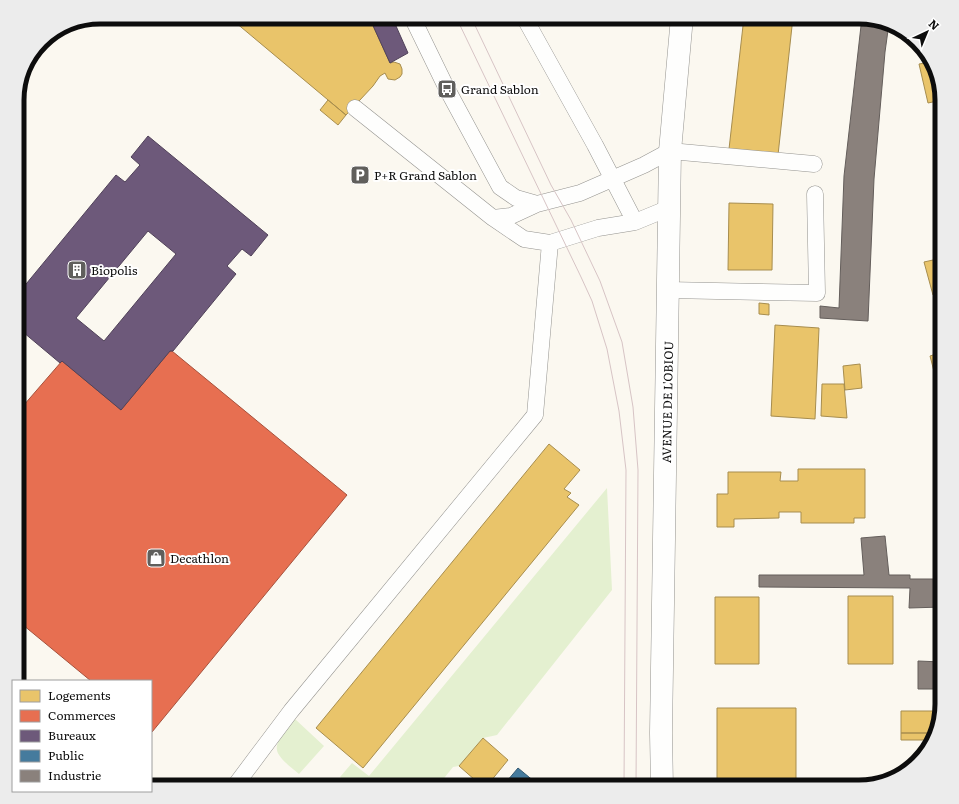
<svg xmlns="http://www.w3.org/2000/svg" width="959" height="804" font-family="Literata,serif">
<rect width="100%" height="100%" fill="#fbf8f0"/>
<path fill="#e4f0d0" d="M 607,488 L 612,590 L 497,735 L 483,738 L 459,766 L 453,767 L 437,787 L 352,787 L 340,777 L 352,763 L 369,776 Z
M 295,719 L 324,746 L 299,774 C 268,749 272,748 295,719 Z"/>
<path fill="#e9c46a" stroke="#a78d4e" d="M 229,17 L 374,17 L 370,19 L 390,63 L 394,62 L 400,64 L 402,69 L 402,74 L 400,77 L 395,80 L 388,79 L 385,73 L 380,76 L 373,86 L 346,115 Z
M 744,17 L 793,17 L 778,155 L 729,149 Z
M 931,62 L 936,68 L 942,100 L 928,103 L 919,64 Z
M 328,100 L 346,115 L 338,125 L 320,110 Z
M 729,203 L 773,204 L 772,270 L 728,270 Z
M 942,258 L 942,293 L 933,295 L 924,262 Z
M 759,303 L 769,304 L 769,315 L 759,314 Z
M 775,325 L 819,328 L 815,419 L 771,416 Z
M 942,352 L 942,402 L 930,356 Z
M 860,364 L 862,388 L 845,390 L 843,366 Z
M 822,384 L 844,384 L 847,418 L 821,416 Z
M 549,444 L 580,470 L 564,489 L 571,493 L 567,497 L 579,505 L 363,768 L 316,728 Z
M 798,469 L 865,469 L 865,518 L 854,518 L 854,523 L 801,523 L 801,512 L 779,512 L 779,518 L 734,519 L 734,527 L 717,527 L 717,494 L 728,494 L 728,472 L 781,472 L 780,481 L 798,481 Z
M 848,596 L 893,596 L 893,664 L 848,664 Z
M 715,597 L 759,597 L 759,664 L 715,664 Z
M 717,708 L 796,708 L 796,787 L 717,787 Z
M 901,711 L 941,711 L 936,733 L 901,733 Z
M 901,733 L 936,733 L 933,740 L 901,740 Z
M 483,738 L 508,760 L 486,787 L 483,787 L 459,766 Z"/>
<path fill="#e76f51" stroke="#a6523d" d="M 170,351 L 172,351 L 347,495 L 152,732 L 151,731 L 151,681 L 91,681 L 17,620 L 17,413 L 62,361 L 121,410 Z"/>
<path fill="#6d597a" stroke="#504259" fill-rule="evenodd" d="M 374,17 L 392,17 L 408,53 L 390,63 L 370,19 Z
M 148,136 L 268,235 L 251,256 L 242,249 L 227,266 L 236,274 L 173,351 L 170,351 L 121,410 L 62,361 L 60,363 L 17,327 L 17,295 L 116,175 L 125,182 L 140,165 L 131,157 ZM 148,231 L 176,254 L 104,341 L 76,318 Z"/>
<path fill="#457b9d" stroke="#345a72" d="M 518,768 L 541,787 L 502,787 Z"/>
<path fill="#8a817c" stroke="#645e5b" d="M 862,17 L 889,23 L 885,52 L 874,179 L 868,321 L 820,318 L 820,306 L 839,308 L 844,176 Z
M 885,536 L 889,575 L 910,575 L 910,579 L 942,579 L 942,607 L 909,608 L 910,588 L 759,587 L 759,575 L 864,575 L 861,538 Z
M 918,661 L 942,662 L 942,689 L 918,689 Z"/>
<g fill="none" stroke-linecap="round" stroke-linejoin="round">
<g stroke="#94938f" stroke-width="17">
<path id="lane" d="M 412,17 L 447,89 L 500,187 L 516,198 L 537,204 L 580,193 L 644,165 L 670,151 L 814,164
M 524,17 L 595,145 L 635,222
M 355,108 L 493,218 L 524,239 L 550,243 L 598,228 L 635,222 L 669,208
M 493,218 L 511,216 L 537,204
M 668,290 L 817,293 L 815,194
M 234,787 L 291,711 L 535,415 L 550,243"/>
</g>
<g stroke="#94938f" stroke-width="23">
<path id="street" d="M 662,787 L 661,733 L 670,151 L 682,17"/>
</g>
<use href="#lane" stroke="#fefefd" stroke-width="16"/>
<use href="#street" stroke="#fefefd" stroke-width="22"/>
<path stroke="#d7c4c5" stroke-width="1" d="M 456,17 L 581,277 L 592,301 L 607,349 L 619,411 L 626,470 L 624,787
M 471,17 L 551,185 L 571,220 L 600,281 L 622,342 L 633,407 L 638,470 L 636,787"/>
</g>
<defs>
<g id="bus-square" transform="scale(1)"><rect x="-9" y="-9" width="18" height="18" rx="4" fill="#605f5c" stroke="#fff"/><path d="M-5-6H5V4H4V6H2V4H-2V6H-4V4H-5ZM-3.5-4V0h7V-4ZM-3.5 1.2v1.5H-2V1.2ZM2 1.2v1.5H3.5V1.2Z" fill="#fff"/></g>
<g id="parking-square" transform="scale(1)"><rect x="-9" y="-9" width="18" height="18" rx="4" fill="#605f5c" stroke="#fff"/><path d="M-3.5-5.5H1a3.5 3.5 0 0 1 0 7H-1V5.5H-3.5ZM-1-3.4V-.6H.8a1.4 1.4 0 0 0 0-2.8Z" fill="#fff"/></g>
<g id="building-square" transform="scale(1)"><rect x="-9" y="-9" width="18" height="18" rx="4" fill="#605f5c" stroke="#fff"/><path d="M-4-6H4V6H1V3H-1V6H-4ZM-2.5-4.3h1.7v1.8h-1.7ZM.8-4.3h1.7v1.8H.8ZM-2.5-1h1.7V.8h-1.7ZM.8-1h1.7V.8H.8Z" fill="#fff"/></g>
<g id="shop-square" transform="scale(1)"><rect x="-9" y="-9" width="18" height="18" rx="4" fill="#605f5c" stroke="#fff"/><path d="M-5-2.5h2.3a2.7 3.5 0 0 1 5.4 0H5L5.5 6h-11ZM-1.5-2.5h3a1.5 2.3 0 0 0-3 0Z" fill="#fff"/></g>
</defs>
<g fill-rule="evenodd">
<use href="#bus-square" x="447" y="89"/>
<use href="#parking-square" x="360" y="175"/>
<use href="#building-square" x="77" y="270"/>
<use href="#shop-square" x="156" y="558"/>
</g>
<g text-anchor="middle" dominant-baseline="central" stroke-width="4" stroke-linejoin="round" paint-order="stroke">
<g font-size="12" fill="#0d0d0d" stroke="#fff" text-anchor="start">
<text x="461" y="89">Grand Sablon</text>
<text x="374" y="175">P+R Grand Sablon</text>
<text x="91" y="270">Biopolis</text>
<text x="170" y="558">Decathlon</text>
</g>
<g font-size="12" fill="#0d0d0d" stroke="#fff">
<text transform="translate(667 402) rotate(-89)">AVENUE DE L'OBIOU</text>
</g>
</g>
<path d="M0 0H959V804H0ZM100 24H859A76 76 0 0 1 935 100V704A76 76 0 0 1 859 780H100A76 76 0 0 1 24 704V100A76 76 0 0 1 100 24Z" fill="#ececec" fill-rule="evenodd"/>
<path fill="none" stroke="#0d0d0d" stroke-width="5" d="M100 24H859A76 76 0 0 1 935 100V704A76 76 0 0 1 859 780H100A76 76 0 0 1 24 704V100A76 76 0 0 1 100 24Z"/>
<rect x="12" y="680" width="140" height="112" fill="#ffffff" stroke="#9e9e9e"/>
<rect x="20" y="690" width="20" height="12" fill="#e9c46a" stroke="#9e9e9e"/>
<text x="48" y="700" font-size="12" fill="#0d0d0d">Logements</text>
<rect x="20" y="710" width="20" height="12" fill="#e76f51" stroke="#9e9e9e"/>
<text x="48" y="720" font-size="12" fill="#0d0d0d">Commerces</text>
<rect x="20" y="730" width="20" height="12" fill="#6d597a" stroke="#9e9e9e"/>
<text x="48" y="740" font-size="12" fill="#0d0d0d">Bureaux</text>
<rect x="20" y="750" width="20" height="12" fill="#457b9d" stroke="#9e9e9e"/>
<text x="48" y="760" font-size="12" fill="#0d0d0d">Public</text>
<rect x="20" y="770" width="20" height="12" fill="#8a817c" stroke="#9e9e9e"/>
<text x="48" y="780" font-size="12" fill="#0d0d0d">Industrie</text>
<g transform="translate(927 32) rotate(44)" stroke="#ffffff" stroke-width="3" paint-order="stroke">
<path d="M0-3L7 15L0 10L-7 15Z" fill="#0d0d0d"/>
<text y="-6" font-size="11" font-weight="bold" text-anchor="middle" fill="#0d0d0d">N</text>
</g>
</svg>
